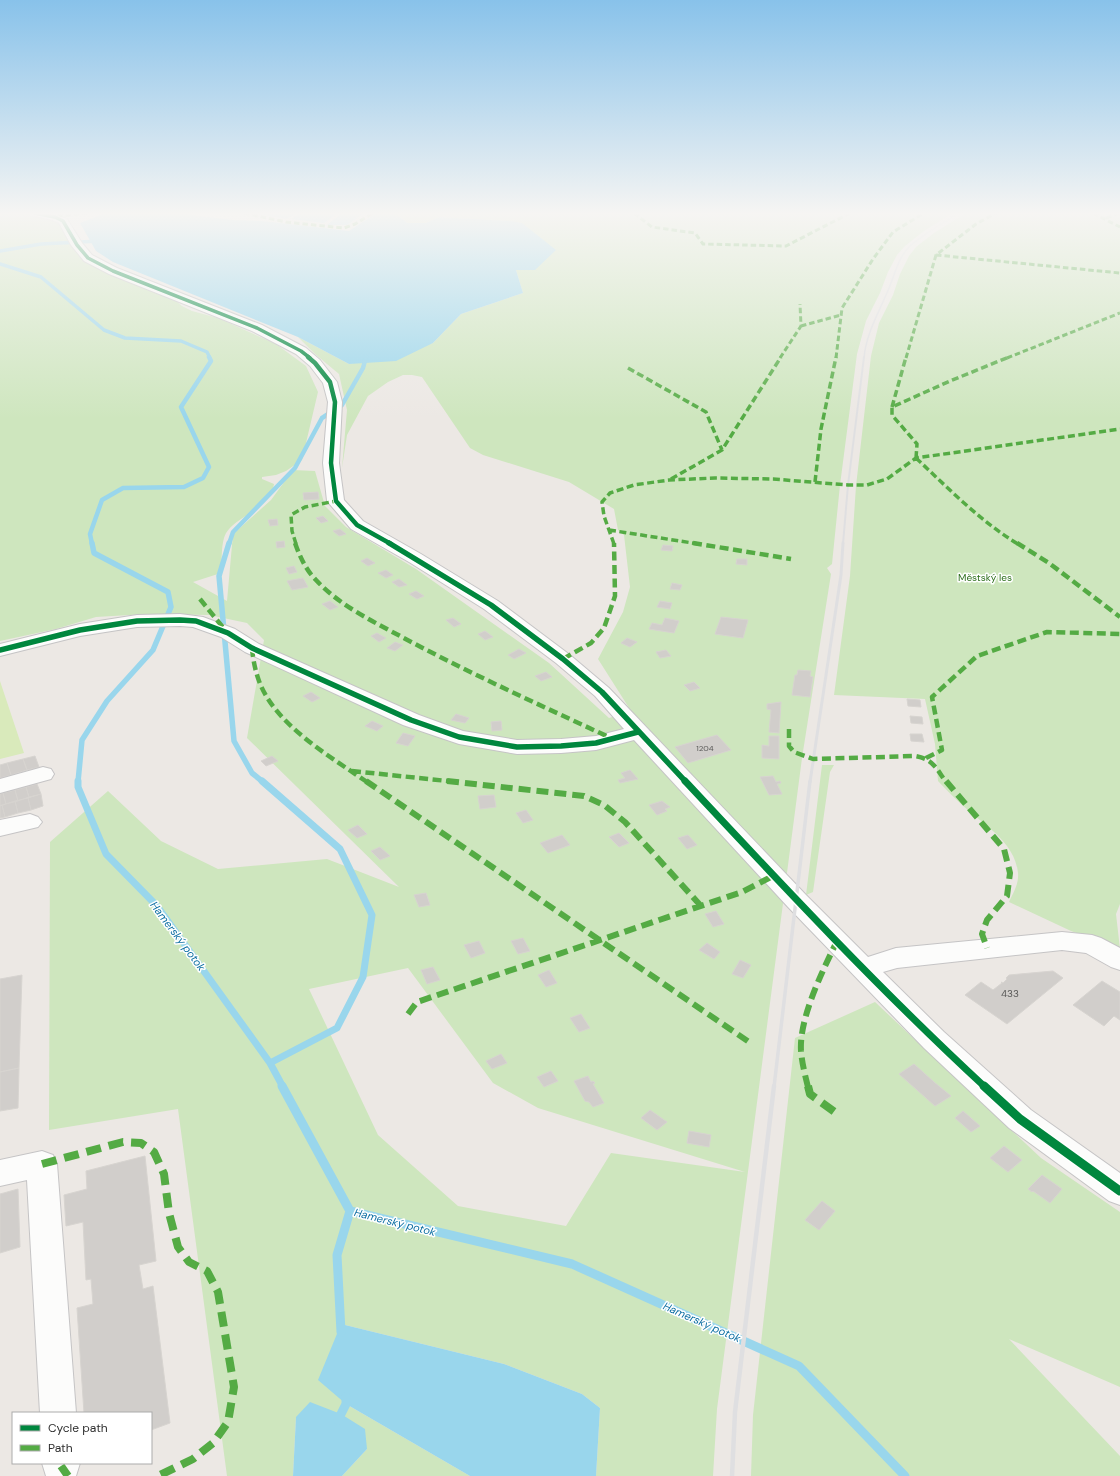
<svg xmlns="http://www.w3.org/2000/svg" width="1120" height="1476" font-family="'DM Sans',sans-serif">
<rect width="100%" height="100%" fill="#ece8e4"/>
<path fill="#cee6be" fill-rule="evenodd" d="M 0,213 L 19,213 L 36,215 L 61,224 L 84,256 L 161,295 L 175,300 L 182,306 L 192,311 L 218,318 L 276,344 L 306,366 L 318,392 L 302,460 L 286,471 L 276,475 L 262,477 L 262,479 L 274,484 C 270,513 231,515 224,538 C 221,548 222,562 221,573 L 193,582 L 227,601 L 233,534 L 271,500 L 293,470 L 315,471 L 325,506 L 346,527 L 416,569 L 549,663 L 609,718 L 631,711 L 598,659 L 623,612 L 630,587 L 624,535 L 618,530 L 614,509 L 569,482 L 483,455 L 470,448 L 422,377 L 412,375 L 403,375 L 388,382 L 368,396 L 347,435 L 342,468 L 347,410 L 339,374 L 315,354 L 298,337 L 349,364 L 433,343 L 461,314 L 523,293 L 516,270 L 522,223 L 511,221 L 439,217 L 426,223 L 407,223 L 400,217 L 388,213 L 953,213 L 924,231 L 905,246 L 897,255 L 888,272 L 880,293 L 866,321 L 857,354 L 840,485 L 832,564 L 827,568 L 831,574 L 802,758 L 717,1409 L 713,1476 L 596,1476 L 600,1408 L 582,1394 L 504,1364 L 341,1324 L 346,1404 L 470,1476 L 342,1476 L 367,1449 L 296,1417 L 293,1476 L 227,1476 L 178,1109 L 49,1130 L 50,842 L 108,791 L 161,841 L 218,869 L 327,859 L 399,887 L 247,738 L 264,640 L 247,623 L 209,615 L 147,614 L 96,617 L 56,629 L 0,641 ZM 408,968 L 493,1083 L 538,1108 L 745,1172 L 611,1153 L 566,1226 L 458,1206 L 378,1135 L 309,989 Z
M 966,213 L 1120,213 L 1120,904 L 1116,914 L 1120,949 L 1071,931 L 1009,902 C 1013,893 1019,884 1018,873 C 1015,841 981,823 960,803 C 952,796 945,788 938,781 L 935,744 L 925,699 L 834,695 L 850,576 L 856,486 L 871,356 L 879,323 L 893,295 L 900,274 L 909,256 L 916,247 L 934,233 Z
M 822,765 L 834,765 L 830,772 L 813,892 L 806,895 Z
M 875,1002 L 1041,1158 L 1120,1212 L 1120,1387 L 1009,1339 L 1120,1456 L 1120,1476 L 751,1476 L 753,1415 L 795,1038 Z"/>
<path fill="#d9eabb" d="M 0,681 L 24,753 L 0,759 Z"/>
<path fill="#99d6ec" d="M 106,213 L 176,213 L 233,220 L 262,221 L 349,231 L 375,214 L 389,213 L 400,217 L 407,223 L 426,223 L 439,217 L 511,221 L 522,223 L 556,250 L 535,270 L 516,270 L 523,293 L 461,314 L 433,343 L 396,361 L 349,364 L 298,337 L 113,262 L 96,251 L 80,223 Z
M 261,213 L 297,213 L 287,219 L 259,214 Z
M 301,213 L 338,213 L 324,223 L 291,219 Z
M 342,213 L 363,213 L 363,214 L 347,225 L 327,225 Z
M 341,1324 L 504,1364 L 582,1394 L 600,1408 L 596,1476 L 470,1476 L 346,1404 L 318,1380 Z
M 310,1402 L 341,1414 L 365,1429 L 367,1449 L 342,1476 L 293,1476 L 296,1417 Z"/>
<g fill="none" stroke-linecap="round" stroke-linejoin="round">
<path stroke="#99d6ec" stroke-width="3.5" d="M 0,251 L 41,244 L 99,241
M 0,264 L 41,277 L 104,330 L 125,338 L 181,341 L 207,352 L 210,358
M 365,358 L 366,356"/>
<path stroke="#99d6ec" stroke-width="4.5" d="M 92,544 L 90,534 L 102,500 L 123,488 L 184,487 L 203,478 L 209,467 L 181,407 L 211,361 L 209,357
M 229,544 L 233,532 L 295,468 L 322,418 L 342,405 L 363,368 L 366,357"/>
<path stroke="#99d6ec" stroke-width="5.5" d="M 229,543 L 219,576 L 234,741 L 252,773 L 263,782
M 78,782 L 82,740 L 107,701 L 153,650 L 171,607 L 168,592 L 94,553 L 92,543"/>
<path stroke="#99d6ec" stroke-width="7" d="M 78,781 L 78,787 L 106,854 L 157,906 L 270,1063 L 283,1087
M 262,781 L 340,849 L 372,915 L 363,977 L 337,1028 L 270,1063"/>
<path stroke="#99d6ec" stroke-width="9" d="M 282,1086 L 350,1211 L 572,1264 L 799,1366 L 905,1476
M 341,1332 L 337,1255 L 350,1211
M 338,1420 L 346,1404 L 346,1397"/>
</g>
<path fill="#d1cecb" stroke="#d7d4d0" d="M 318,492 L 319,499 L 304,500 L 303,493 Z
M 323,516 L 328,521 L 321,523 L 316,518 Z
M 277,519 L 278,525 L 270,526 L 268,520 Z
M 340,529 L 346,534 L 339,536 L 333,531 Z
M 284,541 L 285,547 L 277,548 L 276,542 Z
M 663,545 L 673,546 L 672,551 L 661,550 Z
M 367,558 L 375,563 L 368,566 L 361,561 Z
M 737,559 L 747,559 L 747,565 L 736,564 Z
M 294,566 L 297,572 L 289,574 L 286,568 Z
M 386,570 L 393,575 L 386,578 L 378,573 Z
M 303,578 L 308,587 L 292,590 L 287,581 Z
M 399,579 L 407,585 L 399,587 L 392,582 Z
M 672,583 L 682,585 L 680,590 L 670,589 Z
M 416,591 L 424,596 L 417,599 L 409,594 Z
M 330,601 L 338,607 L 330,610 L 322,604 Z
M 660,601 L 672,603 L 670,609 L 657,607 Z
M 721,617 L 748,620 L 743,638 L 715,634 Z
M 453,618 L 461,624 L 454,627 L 446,620 Z
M 665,618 L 679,621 L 674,633 L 649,629 L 652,623 L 662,625 Z
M 485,631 L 493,637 L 485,640 L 478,634 Z
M 377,633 L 386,638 L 379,642 L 371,636 Z
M 627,638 L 637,642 L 630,647 L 621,643 Z
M 395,642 L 403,645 L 395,651 L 387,648 Z
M 519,649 L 526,653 L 514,659 L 508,655 Z
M 666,650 L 671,656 L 660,658 L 656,652 Z
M 798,670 L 811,671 L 810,676 L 813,677 L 810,697 L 792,695 L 795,675 L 797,675 Z
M 546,672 L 552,677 L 541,681 L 535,676 Z
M 694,682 L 700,688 L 690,691 L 684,685 Z
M 311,692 L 320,698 L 312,702 L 303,696 Z
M 907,699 L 920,700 L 921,707 L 908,706 Z
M 781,702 L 779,733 L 769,732 L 771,710 L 767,709 L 767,704 Z
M 456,714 L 469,718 L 465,723 L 451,720 Z
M 910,716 L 922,717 L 923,724 L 911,723 Z
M 372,721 L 383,726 L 377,731 L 365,726 Z
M 501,721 L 502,730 L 492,731 L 491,722 Z
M 403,733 L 415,736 L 408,746 L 396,743 Z
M 910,734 L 922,734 L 924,742 L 911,741 Z
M 717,735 L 731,750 L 688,763 L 675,747 Z
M 769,736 L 779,736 L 779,759 L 762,758 L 762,745 L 769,746 Z
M 35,756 L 39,767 L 27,770 L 23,759 Z
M 272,756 L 278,761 L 266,766 L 261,761 Z
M 23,759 L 27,770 L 11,775 L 7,763 Z
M 7,763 L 11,775 L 0,778 L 0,765 Z
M 630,770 L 638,779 L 620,783 L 618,780 L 625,778 L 621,773 Z
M 773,776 L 776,782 L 780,781 L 781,783 L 777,784 L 782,794 L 769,795 L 760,777 Z
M 37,784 L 41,794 L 29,797 L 26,787 Z
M 26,787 L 29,797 L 18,801 L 15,790 Z
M 15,790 L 18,801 L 6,804 L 3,793 Z
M 3,793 L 6,804 L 0,806 L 0,794 Z
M 41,794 L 43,806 L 31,810 L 28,798 Z
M 494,795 L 496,807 L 480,809 L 478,796 Z
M 28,798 L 31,810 L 18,813 L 15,801 Z
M 15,801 L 18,813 L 5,817 L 2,805 Z
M 662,801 L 670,807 L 665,809 L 667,811 L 657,815 L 649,805 Z
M 2,805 L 5,817 L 0,818 L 0,806 Z
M 526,810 L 533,820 L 523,823 L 516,813 Z
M 358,825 L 367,834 L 357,838 L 348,830 Z
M 619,833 L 629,843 L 619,847 L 609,837 Z
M 562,835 L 570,845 L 548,853 L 540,843 Z
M 688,835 L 697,845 L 687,849 L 678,838 Z
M 380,847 L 390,856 L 380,860 L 371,851 Z
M 426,893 L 430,905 L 419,907 L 414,895 Z
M 716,911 L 724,924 L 713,927 L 705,914 Z
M 523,938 L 530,951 L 518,954 L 511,941 Z
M 479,941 L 485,953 L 471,958 L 464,945 Z
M 707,943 L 720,952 L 714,959 L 699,950 Z
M 740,960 L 751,965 L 743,978 L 732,974 Z
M 433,967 L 440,980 L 427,984 L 421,970 Z
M 549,970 L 557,983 L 546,987 L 538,975 Z
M 1053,971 L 1063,978 L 1007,1024 L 965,995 L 981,982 L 993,990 L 1002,983 L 1001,982 L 1003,983 L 1007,979 L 1006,978 L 1009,975 Z
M 22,975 L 19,1068 L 0,1072 L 0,979 Z
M 1102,981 L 1120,992 L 1120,1020 L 1114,1016 L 1104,1026 L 1073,1005 Z
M 581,1014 L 590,1028 L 579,1032 L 570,1018 Z
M 501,1054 L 507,1063 L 492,1069 L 486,1061 Z
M 914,1064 L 934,1082 L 951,1096 L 935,1106 L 899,1074 Z
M 19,1068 L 18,1108 L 0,1111 L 0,1072 Z
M 551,1071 L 558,1081 L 544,1087 L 537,1077 Z
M 588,1076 L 591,1082 L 593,1081 L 595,1083 L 593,1084 L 604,1103 L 593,1107 L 589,1102 L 585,1101 L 574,1081 Z
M 650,1110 L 667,1122 L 657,1130 L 641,1118 Z
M 963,1111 L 980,1126 L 971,1132 L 955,1118 Z
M 689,1131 L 711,1135 L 709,1147 L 687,1143 Z
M 1004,1146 L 1022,1160 L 1008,1172 L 990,1158 Z
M 145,1156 L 156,1261 L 139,1265 L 143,1289 L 153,1286 L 170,1423 L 151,1430 L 151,1413 L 84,1413 L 77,1308 L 93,1304 L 91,1279 L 86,1280 L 83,1222 L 66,1226 L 64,1195 L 87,1189 L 86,1171 Z
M 1042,1175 L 1062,1189 L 1050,1203 L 1033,1191 L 1032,1192 L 1028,1189 Z
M 18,1189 L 20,1247 L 0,1253 L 0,1194 Z
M 822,1201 L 835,1211 L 819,1230 L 805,1220 Z"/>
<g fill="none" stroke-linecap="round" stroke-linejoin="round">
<g stroke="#c5c4c5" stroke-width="2">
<path id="minor" d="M 29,213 L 49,213 L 67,219 L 82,243 L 92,255 L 117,268 L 262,325 L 306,348 L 320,360 L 337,382 L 342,402 L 339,463 L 344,500 L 363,521 L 421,554 L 498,601 L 570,655 L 609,688 L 806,895 L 868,957 L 896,948 L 1062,932 L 1092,935 L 1101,938 L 1120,948 L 1120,970 L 1111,967 L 1086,953 L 1062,950 L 897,968 L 883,972 L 944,1032 L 1031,1110 L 1120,1173 L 1120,1205 L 1109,1201 L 1009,1128 L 924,1048 L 788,907 L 634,740 L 596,750 L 561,753 L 517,754 L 459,744 L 403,725 L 245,652 L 221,637 L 193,627 L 180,626 L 137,627 L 80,636 L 0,656 L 0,644 L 80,624 L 137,615 L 180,614 L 203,617 L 235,629 L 259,644 L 419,715 L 463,731 L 517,740 L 561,739 L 596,736 L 624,729 L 595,696 L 556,663 L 484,609 L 409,562 L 351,529 L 327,501 L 323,463 L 328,402 L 323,383 L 310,366 L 296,354 L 252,331 L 109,274 L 84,261 L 71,245 L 59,223 L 52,220 L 30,215 Z
M 43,767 L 51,769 L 54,774 L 51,779 L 0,793 L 0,779 Z
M 30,814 L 38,817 L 42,822 L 38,827 L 0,836 L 0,820 Z
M 42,1151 L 53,1155 L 57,1164 L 76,1413 L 40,1413 L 27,1180 L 0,1186 L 0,1160 Z
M 42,1463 L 80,1463 L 76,1476 L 46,1476 Z"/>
</g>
<use href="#minor" fill="#fcfcfb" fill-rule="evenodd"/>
<path stroke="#dfdfe1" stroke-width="1.5" d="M 864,358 C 866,335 877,316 886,295 C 894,279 897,258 910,246 C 925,233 943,223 959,213"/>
<path stroke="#dfdfe1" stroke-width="2" d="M 843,544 L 848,485 L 864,357"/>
<path stroke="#dfdfe1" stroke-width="3" d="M 810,782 L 841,575 L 843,543"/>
<path stroke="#dfdfe1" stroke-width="3.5" d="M 774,1087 L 810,781"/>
<path stroke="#dfdfe1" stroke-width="4.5" d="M 732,1476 L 735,1412 L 774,1086"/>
<path stroke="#54ab44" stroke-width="3" stroke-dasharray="5.5 3" stroke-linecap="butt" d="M 244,213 L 286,222 L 344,228 L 355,224 L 373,213
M 634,213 L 652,227 L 695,233 L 703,244 L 786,246 L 850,213
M 1093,213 L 1120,227
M 57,216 L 88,213
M 1106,218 L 1120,213
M 936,255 L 1120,273
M 801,326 L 841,315
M 780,358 L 801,326 L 800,304
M 836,358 L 842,308 L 873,259 L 893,232 L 924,213
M 906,358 L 936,255 L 976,224 L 996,213
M 1007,358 L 1120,313"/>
<path stroke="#54ab44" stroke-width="3.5" stroke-dasharray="7 3.5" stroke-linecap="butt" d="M 628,368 L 706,412 L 722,450
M 892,407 L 906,357
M 916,458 L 917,444 L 892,415 L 892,407 L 950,381 L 1009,357
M 916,458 C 948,488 980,521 1018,544
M 671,479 L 722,450 L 781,357
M 815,482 L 821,429 L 836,357
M 609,530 L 699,544
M 296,544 L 292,531 L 291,515 L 305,507 L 336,501
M 614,544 L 604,516 L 602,502 L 610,493 L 634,485 L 669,480 L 715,478 L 773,479 L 848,485 L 867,485 L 887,479 L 916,458 L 1120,429"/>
<path stroke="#54ab44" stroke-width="4.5" stroke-dasharray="9 4.5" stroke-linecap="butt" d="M 295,543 C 300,557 306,570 316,580 C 339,605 372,621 402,637 C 471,674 542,706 613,739
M 693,543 L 791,559
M 1017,543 L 1049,563 L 1120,617
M 200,599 L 225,630
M 252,648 C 253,659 255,670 259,681 C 275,725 331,757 367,782
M 563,659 L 591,643 L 604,628 L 615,596 L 614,543
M 789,729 L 789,746 L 794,752 L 813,759 L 915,756 C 933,759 936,768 946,782
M 926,758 L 942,750 L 932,697 L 977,656 L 1047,632 L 1120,634
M 352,771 L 457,782"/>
<path stroke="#54ab44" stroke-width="6" stroke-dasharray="12 6" stroke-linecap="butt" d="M 366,781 L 752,1044
M 447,781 L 584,796 L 604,805 L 625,822 L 701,906
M 946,781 L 1004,849 L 1010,873 L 1007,896 L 987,920 L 982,934 L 987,948
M 408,1014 L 417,1002 L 742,892 L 773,876
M 808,1087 C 805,1075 802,1063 801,1051 C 799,1018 823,970 837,941"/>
<path stroke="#54ab44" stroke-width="8" stroke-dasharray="15 8" stroke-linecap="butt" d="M 808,1086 L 810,1094 L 836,1113
M 42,1164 L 123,1142 L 141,1143 L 154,1152 L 164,1174 L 169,1213 L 178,1247 L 189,1262 L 207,1271 L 218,1292 L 234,1387 L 228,1422 L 213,1443 L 193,1459 L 158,1476
M 61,1466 L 68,1476"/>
<g stroke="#fff" stroke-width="5">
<path id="cycleway-far4" d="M 34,213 L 55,217 L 63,221 L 77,245 L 88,258 L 113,271 L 257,328 L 301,351 L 310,358"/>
</g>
<g stroke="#fff" stroke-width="6">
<path id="cycleway-far3" d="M 308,357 L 315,363 L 330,382 L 335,402 L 331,463 L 336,501 L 357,525 L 391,544"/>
</g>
<g stroke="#fff" stroke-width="8">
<path id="cycleway-far2" d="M 389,543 L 491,605 L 563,659 L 602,692 L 686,782
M 0,650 L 80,630 L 137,621 L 180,620 L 196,621 L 228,633 L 252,648 L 411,720 L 459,737 L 517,747 L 561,746 L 596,743 L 638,732"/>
</g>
<g stroke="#fff" stroke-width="10">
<path id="cycleway-far1" d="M 685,781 C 783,886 880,990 985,1087"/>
</g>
<g stroke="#fff" stroke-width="12">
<path id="cycleway" d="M 984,1086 L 1020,1119 L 1120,1191"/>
</g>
<use href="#cycleway-far4" stroke="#00873e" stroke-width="3.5"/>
<use href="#cycleway-far3" stroke="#00873e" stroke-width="4.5"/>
<use href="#cycleway-far2" stroke="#00873e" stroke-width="5.5"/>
<use href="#cycleway-far1" stroke="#00873e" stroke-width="7"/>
<use href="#cycleway" stroke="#00873e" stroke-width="9"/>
</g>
<linearGradient id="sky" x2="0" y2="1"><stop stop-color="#88c2ea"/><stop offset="0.51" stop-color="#f6f5f3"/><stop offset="1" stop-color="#f6f5f3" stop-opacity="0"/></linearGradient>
<rect width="1120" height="419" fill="url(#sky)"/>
<g text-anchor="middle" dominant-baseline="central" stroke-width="3" stroke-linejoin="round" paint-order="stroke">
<g font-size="8" fill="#585857">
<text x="705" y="748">1204</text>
</g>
<g font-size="10" fill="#2c6e1b" stroke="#fff">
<text x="985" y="577">Městský les</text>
</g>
<g font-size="10" fill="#585857">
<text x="1010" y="993">433</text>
</g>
<g font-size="11" font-style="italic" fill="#0d6fa3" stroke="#fff">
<text transform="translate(178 936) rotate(53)">Hamerský potok</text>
<text transform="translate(395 1222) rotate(14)">Hamerský potok</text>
<text transform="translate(702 1322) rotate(24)">Hamerský potok</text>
</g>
</g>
<rect x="12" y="1412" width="140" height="52" fill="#ffffff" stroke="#ababab"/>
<rect x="20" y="1425" width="20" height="6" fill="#00873e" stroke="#ababab"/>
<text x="48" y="1432" font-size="12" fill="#2e2e2e">Cycle path</text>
<rect x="20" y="1445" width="20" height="6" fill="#54ab44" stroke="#ababab"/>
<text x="48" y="1452" font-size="12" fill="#2e2e2e">Path</text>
</svg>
